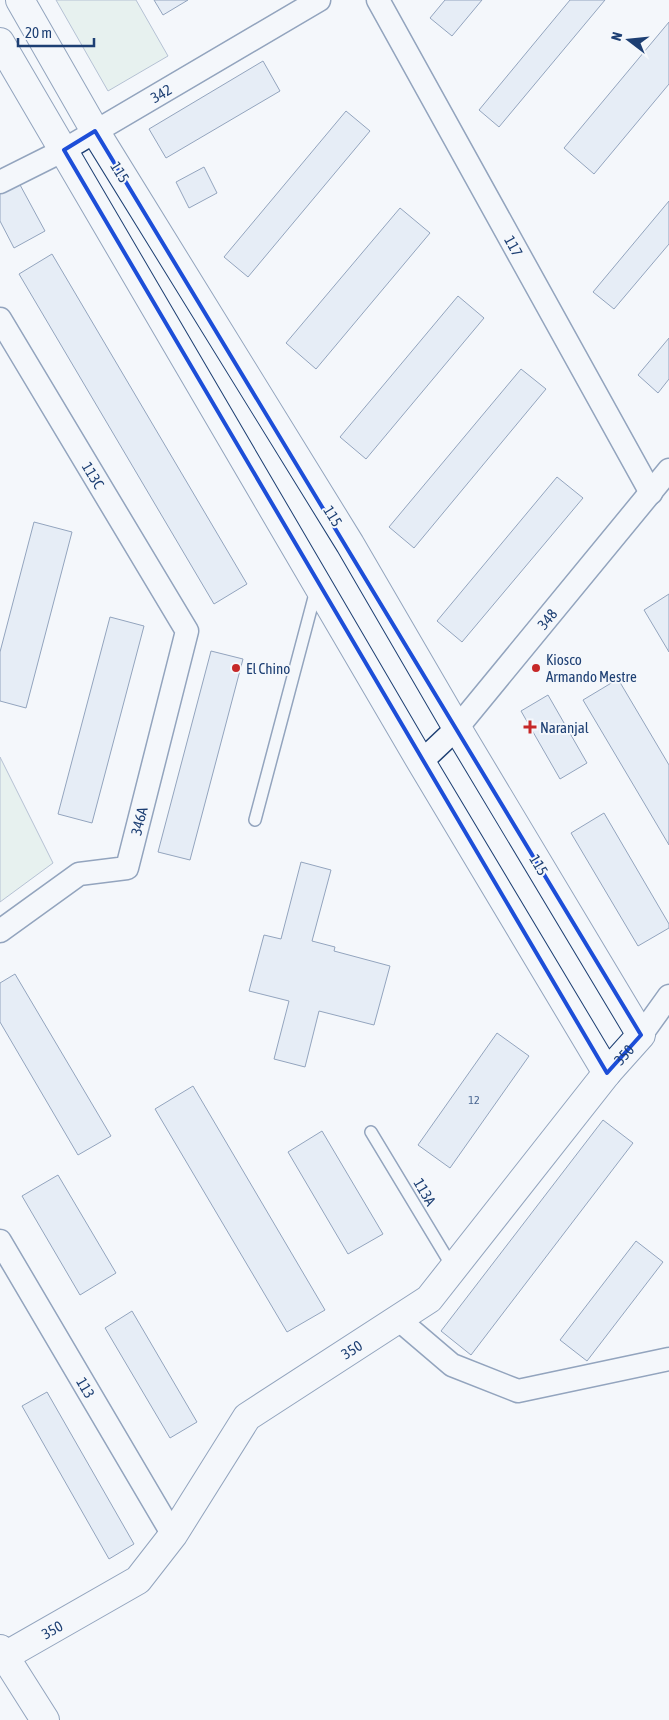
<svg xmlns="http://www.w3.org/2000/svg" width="669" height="1720" font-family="'Asap Condensed',sans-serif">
<rect width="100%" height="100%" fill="#f4f7fb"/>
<path fill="#d7e8df" stroke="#687fa3" d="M 56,0 L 136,0 L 168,56 L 108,91 Z
M 0,757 L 53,863 L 0,902 Z"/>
<path fill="#d5e0f0" stroke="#1d3f73" d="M 154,0 L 188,0 L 163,15 Z
M 445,0 L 482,0 L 452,36 L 430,18 Z
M 570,0 L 605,0 L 499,127 L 479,110 Z
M 669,22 L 669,84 L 594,174 L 564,148 Z
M 263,61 L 280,91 L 166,158 L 149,129 Z
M 346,111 L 370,131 L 248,277 L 224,257 Z
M 204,167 L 217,193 L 189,208 L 176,182 Z
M 19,183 L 45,231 L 14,248 L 0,221 L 0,193 Z
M 669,201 L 669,244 L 614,309 L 593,292 Z
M 400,208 L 430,233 L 316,369 L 286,343 Z
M 52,254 L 247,584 L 214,604 L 19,274 Z
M 458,296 L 484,318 L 366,459 L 340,437 Z
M 669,338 L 669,379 L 658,393 L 638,375 Z
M 521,369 L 546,389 L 414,548 L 389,527 Z
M 557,477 L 583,498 L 462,642 L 437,621 Z
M 34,522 L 72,532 L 26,708 L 0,701 L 0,652 Z
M 669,594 L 669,652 L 644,610 Z
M 110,617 L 144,626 L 92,823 L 58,814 Z
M 211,651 L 243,659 L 190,860 L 158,852 Z
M 618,679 L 669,765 L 669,845 L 583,700 Z
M 548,695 L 587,763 L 560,779 L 521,711 Z
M 604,813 L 669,924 L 669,928 L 638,946 L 571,833 Z
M 301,862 L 331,870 L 312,941 L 335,947 L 334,951 L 390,966 L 374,1025 L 319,1011 L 305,1067 L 274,1059 L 289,1001 L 249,991 L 264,935 L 281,939 Z
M 15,974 L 111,1136 L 78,1155 L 0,1022 L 0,983 Z
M 497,1033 L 529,1056 L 450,1168 L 418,1145 Z
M 193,1086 L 325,1310 L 287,1332 L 155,1109 Z
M 603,1120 L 633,1143 L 471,1355 L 441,1331 Z
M 322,1131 L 383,1234 L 348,1254 L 288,1152 Z
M 58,1175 L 116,1273 L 80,1295 L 22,1196 Z
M 636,1241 L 663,1262 L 587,1361 L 560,1340 Z
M 132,1311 L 197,1422 L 170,1438 L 105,1328 Z
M 47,1392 L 134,1544 L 109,1559 L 22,1406 Z"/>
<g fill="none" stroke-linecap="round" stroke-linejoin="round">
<g stroke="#1d3f73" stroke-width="14">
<path id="lane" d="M 255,820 L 316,590
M 371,1132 L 453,1268"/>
</g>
<g stroke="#1d3f73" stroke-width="25">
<g id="street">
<path id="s1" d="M 378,0 L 651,493"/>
<path id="s2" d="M 0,182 L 64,150 L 319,0"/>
<path id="s3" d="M 0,319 L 187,631 L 127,868 L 79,874 L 0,931"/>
<path id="s4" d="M 421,762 L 457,728 L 669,470"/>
<path d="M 641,1035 L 669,996"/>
<path id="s5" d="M 0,1241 L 173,1535"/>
<path d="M 398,1319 L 452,1365 L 518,1391 L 669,1359"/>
</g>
</g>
<g stroke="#1d3f73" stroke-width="30">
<g id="secondary">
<path d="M 0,42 L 421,762 L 607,1073"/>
<path d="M 0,1649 L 45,1720"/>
<path id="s6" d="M 5,1656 L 138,1580 L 173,1535 L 247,1417 L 429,1299 L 607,1073 L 641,1035 L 457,728 L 350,544 L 95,131 L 20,0"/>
</g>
</g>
<use href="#lane" stroke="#f4f7fb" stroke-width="11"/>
<use href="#street" stroke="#f4f7fb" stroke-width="22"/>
<use href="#secondary" stroke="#f4f7fb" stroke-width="28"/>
</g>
<path d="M0 0H669V1720H0ZM 95,131 L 641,1035 L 607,1073 L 64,150 Z" fill="#f4f7fb" fill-opacity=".55" fill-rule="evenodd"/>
<path fill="none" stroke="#1d4ed8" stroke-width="4" stroke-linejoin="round" d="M 95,131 L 641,1035 L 607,1073 L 64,150 Z"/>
<g fill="#c62828" stroke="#f4f7fb" stroke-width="2">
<circle cx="236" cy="668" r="5"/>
<circle cx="536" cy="668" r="5"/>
<path d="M527.5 719.5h5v5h5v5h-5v5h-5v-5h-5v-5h5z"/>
</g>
<g text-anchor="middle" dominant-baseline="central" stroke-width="4" stroke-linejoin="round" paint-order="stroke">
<g font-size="12" fill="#4b6792">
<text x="474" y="1100">12</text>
</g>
<g font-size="15" fill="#1d3f73" stroke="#f4f7fb">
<text stroke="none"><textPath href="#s2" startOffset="184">342</textPath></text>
<text transform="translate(120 172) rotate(58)">115</text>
<text stroke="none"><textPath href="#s1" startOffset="281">117</textPath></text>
<text stroke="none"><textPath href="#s3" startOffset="182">113C</textPath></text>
<text transform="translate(333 516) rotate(58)">115</text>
<text stroke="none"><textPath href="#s4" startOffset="191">348</textPath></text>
<text transform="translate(139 821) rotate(-76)">346A</text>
<text transform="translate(539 865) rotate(59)">115</text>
<text stroke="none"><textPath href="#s6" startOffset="879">350</textPath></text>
<text transform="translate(425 1192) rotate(59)">113A</text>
<text stroke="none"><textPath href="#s6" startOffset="474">350</textPath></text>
<text stroke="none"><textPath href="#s5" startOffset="170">113</textPath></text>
<text stroke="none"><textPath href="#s6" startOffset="54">350</textPath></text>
</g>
<g font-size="15" fill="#1d3f73" stroke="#f4f7fb" text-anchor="start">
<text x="546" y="659">Kiosco<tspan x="546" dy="17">Armando Mestre</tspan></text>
<text x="246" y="668">El Chino</text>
<text x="540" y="727">Naranjal</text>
</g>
</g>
<g transform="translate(629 40) rotate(286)" stroke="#f4f7fb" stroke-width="4" paint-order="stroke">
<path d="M0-4L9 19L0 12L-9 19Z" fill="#1d3f73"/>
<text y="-8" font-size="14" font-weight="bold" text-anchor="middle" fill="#1d3f73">N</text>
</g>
<path d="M18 38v8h76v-8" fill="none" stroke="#1d3f73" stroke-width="2.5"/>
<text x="25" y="38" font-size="15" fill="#1d3f73" stroke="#f4f7fb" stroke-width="4" paint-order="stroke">20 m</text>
</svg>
